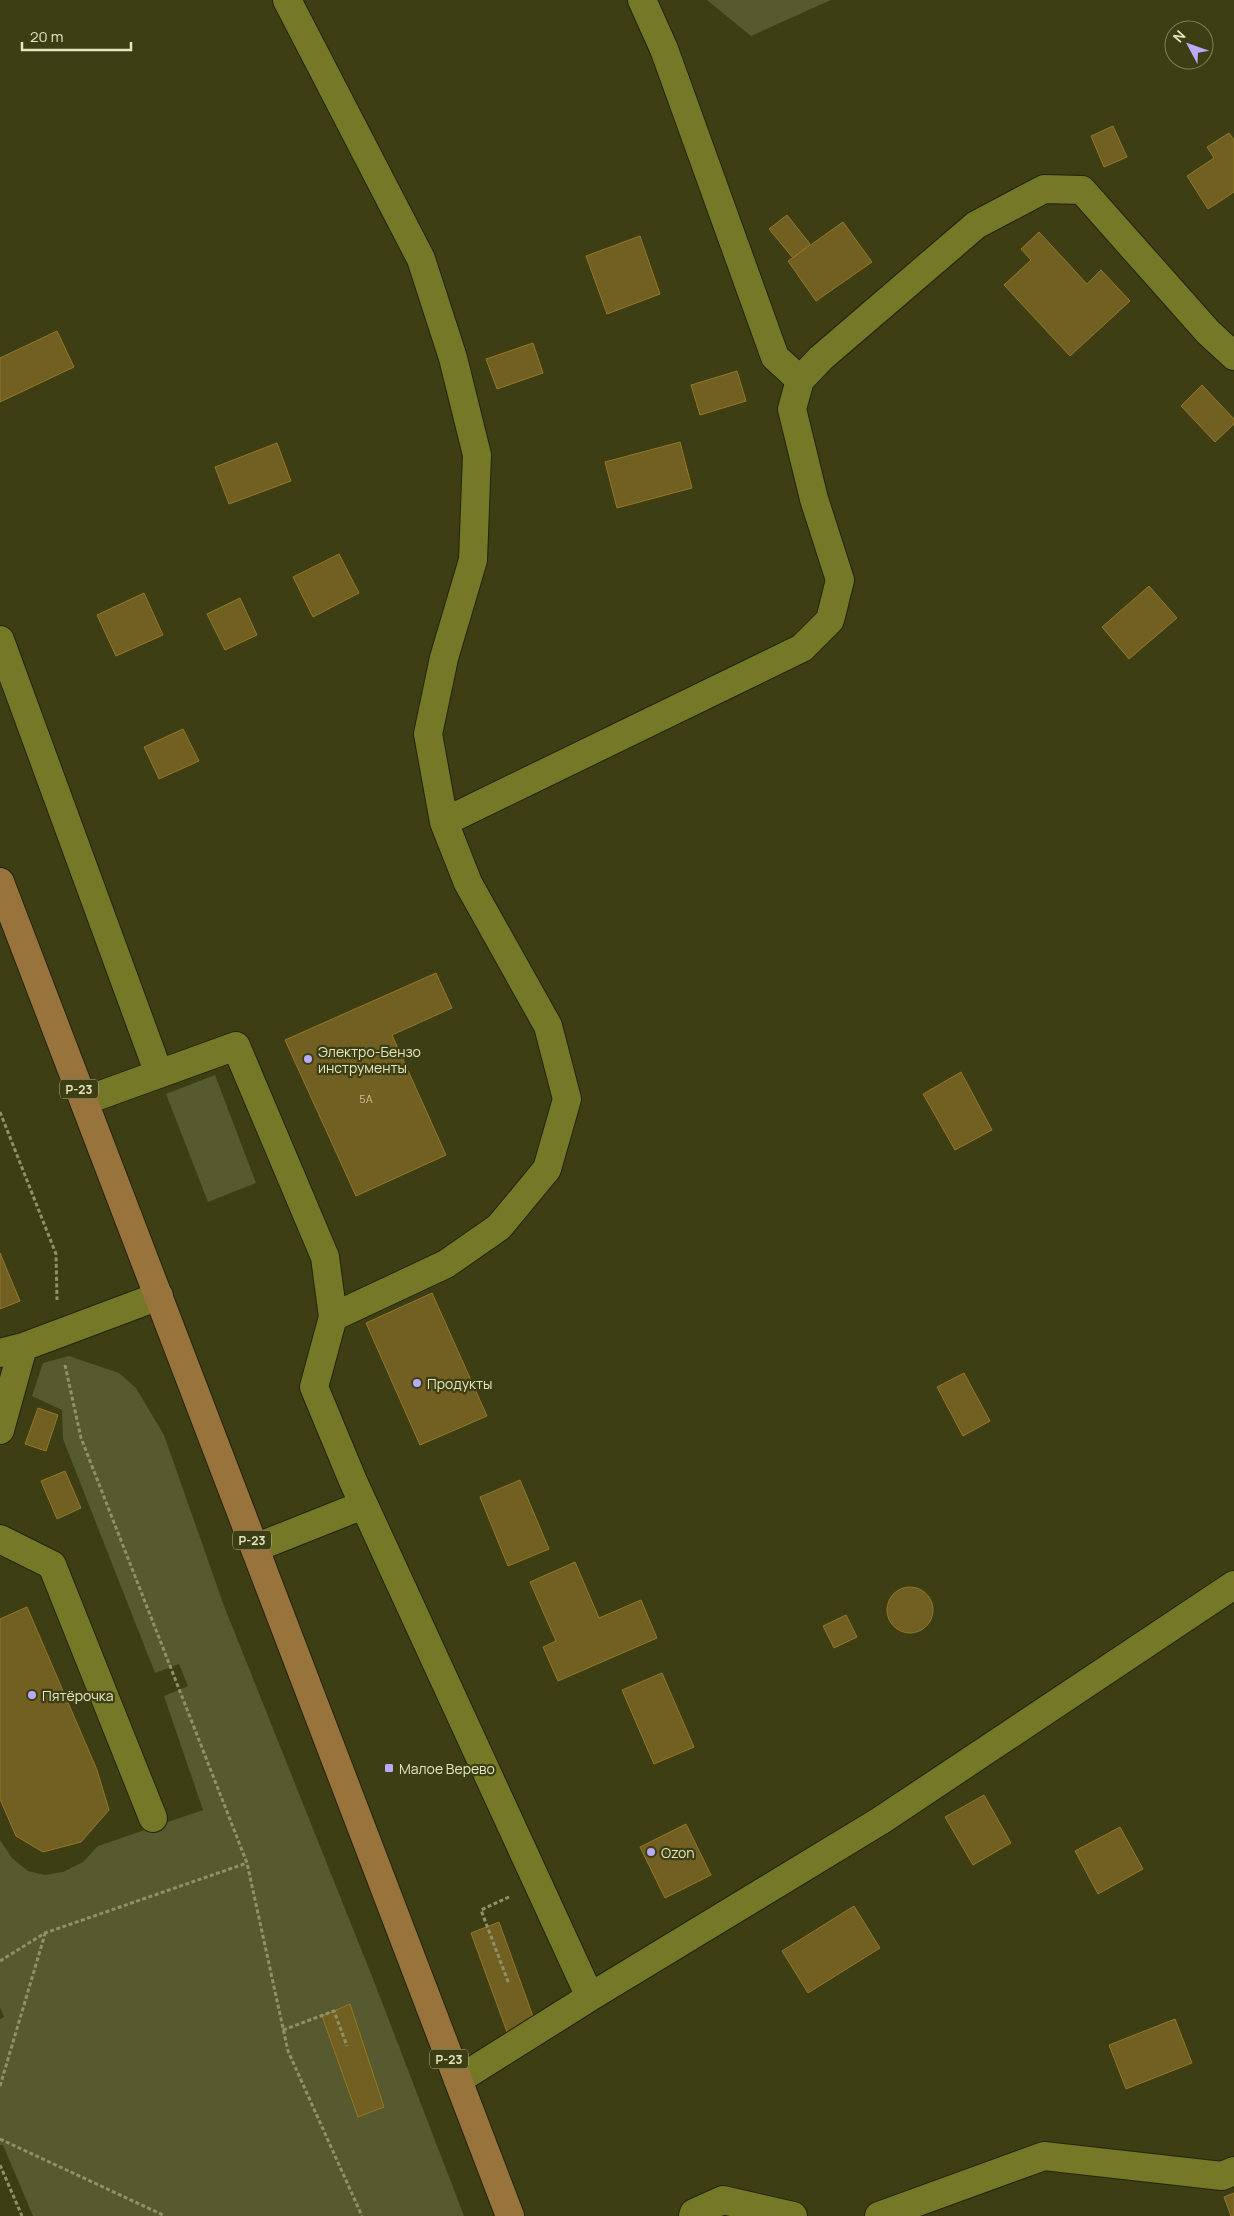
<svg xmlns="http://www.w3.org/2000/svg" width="1234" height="2216" font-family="Manrope,sans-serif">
<rect width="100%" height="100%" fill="#3d3e14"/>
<path fill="#57592e" d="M 707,0 L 831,0 L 751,36 Z
M 215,1075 L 256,1183 L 208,1202 L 166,1094 Z
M 69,1356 L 119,1373 L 136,1388 L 164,1435 L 224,1606 L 375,1984 L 464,2216 L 33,2216 L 3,2145 L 0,2145 L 0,2019 L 4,2017 L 0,2007 L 0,1840 L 12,1858 L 28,1871 L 45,1875 L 63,1872 L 83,1862 L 98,1846 L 203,1810 L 164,1696 L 188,1686 L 179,1664 L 155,1673 L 63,1439 L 62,1410 L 32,1396 L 43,1363 Z"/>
<path fill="#725f22" stroke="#937927" d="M 1113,126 L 1127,157 L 1104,167 L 1091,136 Z
M 1229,133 L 1234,140 L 1234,192 L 1208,209 L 1187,176 L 1214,158 L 1207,147 Z
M 787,215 L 810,244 L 793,258 L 769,229 Z
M 843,222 L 872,262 L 816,301 L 788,261 Z
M 1039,232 L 1087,284 L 1101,270 L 1130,301 L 1070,356 L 1004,285 L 1031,260 L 1021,249 Z
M 640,236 L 660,294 L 607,314 L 586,256 Z
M 57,331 L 74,367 L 0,402 L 0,358 Z
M 533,343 L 543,373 L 497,389 L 486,359 Z
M 737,371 L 746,401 L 700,415 L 691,385 Z
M 1202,385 L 1234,419 L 1234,424 L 1215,442 L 1181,406 Z
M 680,442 L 692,488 L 617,508 L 605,462 Z
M 277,443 L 291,481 L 229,504 L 215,467 Z
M 339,554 L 359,593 L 313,617 L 293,577 Z
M 1149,586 L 1177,618 L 1129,659 L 1102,627 Z
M 144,593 L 163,635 L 116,656 L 97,615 Z
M 240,598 L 257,635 L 225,650 L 207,614 Z
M 183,729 L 199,761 L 159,779 L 144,747 Z
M 436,973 L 452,1008 L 392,1035 L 446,1155 L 356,1196 L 285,1040 Z
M 961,1072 L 992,1130 L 955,1150 L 923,1094 Z
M 0,1253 L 20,1301 L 0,1309 Z
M 432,1293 L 487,1416 L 420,1445 L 366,1323 Z
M 964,1373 L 990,1421 L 963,1436 L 937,1387 Z
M 38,1408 L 58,1415 L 46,1451 L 25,1444 Z
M 65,1471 L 81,1508 L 57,1519 L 41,1481 Z
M 520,1480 L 549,1549 L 508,1566 L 480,1497 Z
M 575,1562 L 599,1618 L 641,1600 L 657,1638 L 558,1681 L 543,1647 L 556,1641 L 530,1582 Z
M887 1610a23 23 0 1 1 46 0a23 23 0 1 1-46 0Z
M 27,1607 L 97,1770 L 109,1810 L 81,1842 L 43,1852 L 16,1836 L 0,1799 L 0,1619 Z
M 846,1615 L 857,1637 L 834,1648 L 823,1626 Z
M 662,1673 L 694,1747 L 654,1764 L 622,1690 Z
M 984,1795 L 1011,1843 L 973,1865 L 945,1817 Z
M 686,1824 L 711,1875 L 665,1898 L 640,1847 Z
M 1120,1827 L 1143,1869 L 1098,1894 L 1075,1851 Z
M 854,1906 L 880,1948 L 808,1993 L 782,1951 Z
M 499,1922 L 535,2022 L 507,2032 L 471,1933 Z
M 350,2004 L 384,2107 L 358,2117 L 322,2016 Z
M 1175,2019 L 1192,2063 L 1126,2089 L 1109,2045 Z
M 1234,2193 L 1234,2216 L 1231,2216 L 1224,2197 Z"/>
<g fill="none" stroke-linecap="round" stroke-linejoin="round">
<g stroke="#23240b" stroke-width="30">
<path id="minor" d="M 287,0 L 421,259 L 453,358 L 477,455 L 473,560 L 444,658 L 428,734 L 444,822 L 468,883 L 548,1026 L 567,1099 L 547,1169 L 499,1227 L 446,1264 L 333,1317
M 642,0 L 664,49 L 775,357 L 800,380
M 0,640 L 159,1074
M 444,822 L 802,648 L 830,620 L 840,580 L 814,499 L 792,409 L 800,380 L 821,358 L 976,225 L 1044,189 L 1082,190 L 1208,332 L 1234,356
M 84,1101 L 236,1046 L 325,1257 L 333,1317 L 314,1387 L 353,1481 L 590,1997
M 0,1353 L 23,1347 L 159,1296
M 0,1430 L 23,1347
M 0,1539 L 52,1565 L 153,1818
M 255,1548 L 363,1505
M 458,2080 L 590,1997 L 880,1821 L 1234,1585
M 693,2216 L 694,2213 L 723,2200 L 793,2216
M 879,2216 L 1044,2156 L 1222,2176 L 1234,2171"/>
</g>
<g stroke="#23240b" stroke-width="30">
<path id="major" d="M 0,882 C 170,1327 339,1772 510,2216"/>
</g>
<path stroke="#8f9169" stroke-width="3" stroke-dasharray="4 2.5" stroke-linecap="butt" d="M 0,1112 L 56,1254 L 57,1300
M 65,1365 L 81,1438 L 247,1863 L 288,2051 L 362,2216
M 509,1897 L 481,1910 L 509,1984
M 0,1961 L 45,1933 L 247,1863
M 283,2030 L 334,2011 L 347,2046
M 0,2086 L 45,1934
M 0,2139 L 165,2216
M 0,2165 L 22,2216"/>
<use href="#minor" stroke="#757827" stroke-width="28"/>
<use href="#major" stroke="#98733b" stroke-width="28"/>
</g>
<g fill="#b8abf7" stroke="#3d3e14" stroke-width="2">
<circle cx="308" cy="1059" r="5"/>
<circle cx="417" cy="1383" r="5"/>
<circle cx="32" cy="1695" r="5"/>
<rect x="384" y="1763" width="10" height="10" rx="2.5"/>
<circle cx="651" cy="1852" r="5"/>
</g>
<g text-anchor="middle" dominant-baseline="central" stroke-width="4.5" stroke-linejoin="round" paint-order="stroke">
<g font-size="11" fill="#c7c498">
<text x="366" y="1098">5А</text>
</g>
<g fill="#3d3e14" stroke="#b1b48c" stroke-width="1">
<rect x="60" y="1079.5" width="38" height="19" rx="4"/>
<rect x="233" y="1530.5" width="38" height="19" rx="4"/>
<rect x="430" y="2049.5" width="38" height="19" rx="4"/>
</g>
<g font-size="12" font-weight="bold" fill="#e3e6bf">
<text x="79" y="1089">Р-23</text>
<text x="252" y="1540">Р-23</text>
<text x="449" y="2059">Р-23</text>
</g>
<g font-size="14" fill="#e3e6bf" stroke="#3d3e14" text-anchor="start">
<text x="318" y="1051">Электро-Бензо<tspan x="318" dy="16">инструменты</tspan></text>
<text x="427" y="1383">Продукты</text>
<text x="42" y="1695">Пятёрочка</text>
<text x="399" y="1768">Малое Верево</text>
<text x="661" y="1852">Ozon</text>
</g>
</g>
<g transform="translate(1189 45) rotate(311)"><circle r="24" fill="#3d3e14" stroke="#7f8158"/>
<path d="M0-4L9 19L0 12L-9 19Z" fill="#b8abf7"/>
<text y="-8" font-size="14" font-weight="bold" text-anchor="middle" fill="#e3e6bf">N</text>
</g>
<path d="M22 42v8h109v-8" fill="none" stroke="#e3e6bf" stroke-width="2.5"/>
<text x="30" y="42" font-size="15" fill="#e3e6bf" stroke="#3d3e14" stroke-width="4" paint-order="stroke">20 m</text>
</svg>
